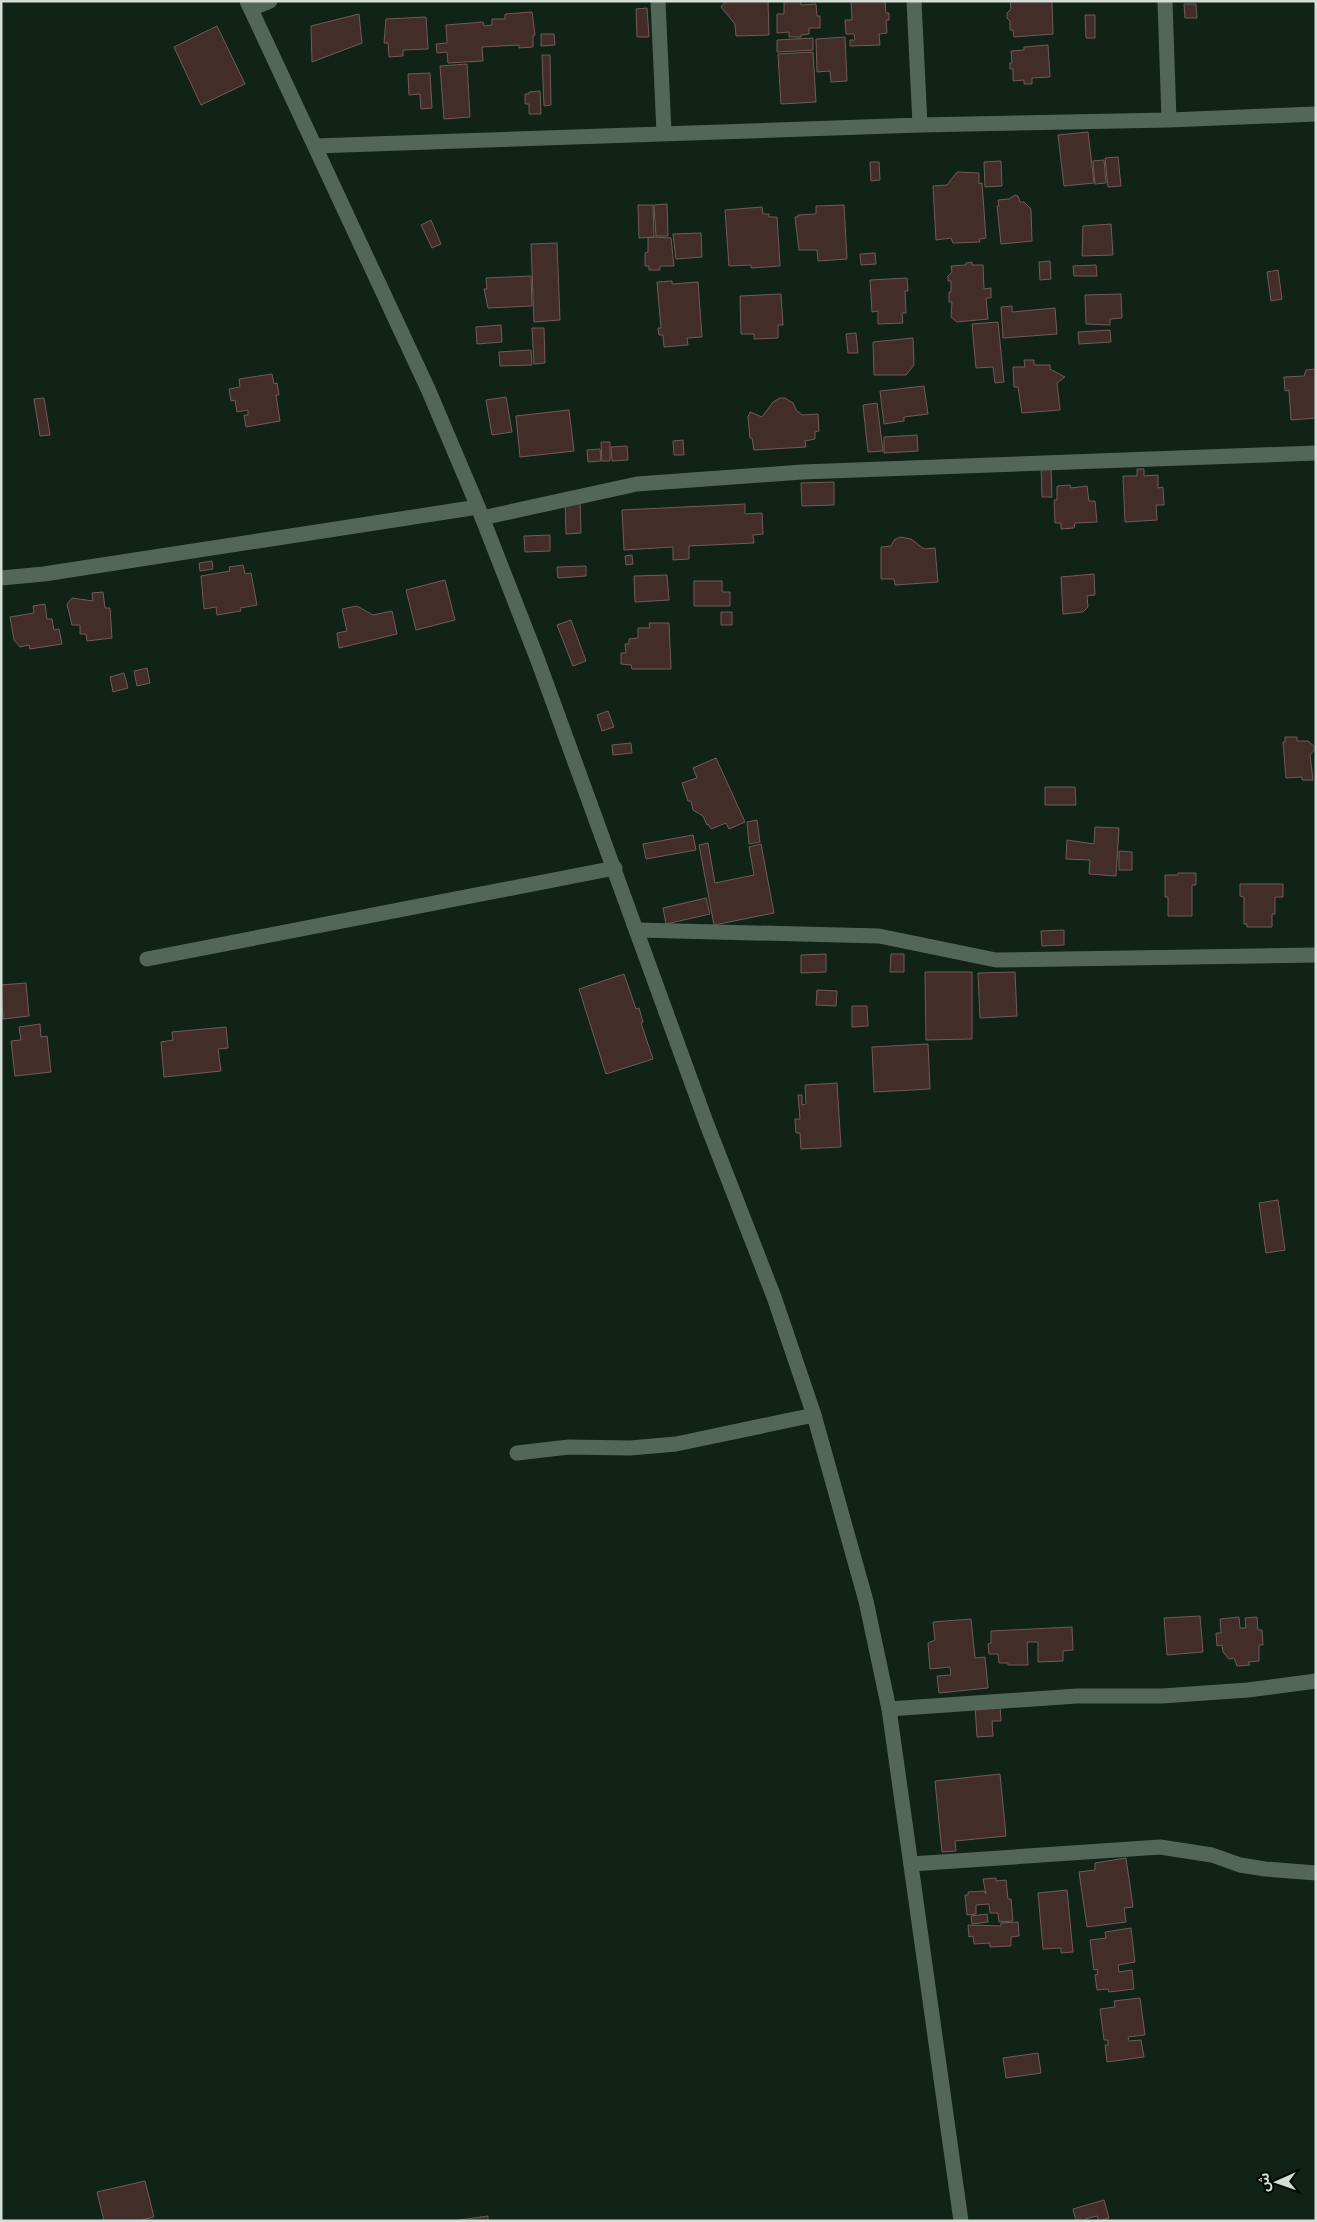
<svg xmlns="http://www.w3.org/2000/svg" width="1317" height="2222" font-family="Mulish,'Noto Sans Arabic',sans-serif">
<rect width="100%" height="100%" fill="#112217"/>
<path fill="#422d29" stroke="#725b57" d="M 726,1 L 768,1 L 769,35 L 736,36 L 735,24 L 721,7 Z
M 784,1 L 801,1 L 801,5 L 816,4 L 817,16 L 820,16 L 820,28 L 809,28 L 809,34 L 801,35 L 801,37 L 789,37 L 789,32 L 777,33 L 777,14 L 784,14 Z
M 851,1 L 885,1 L 886,13 L 889,13 L 889,20 L 886,20 L 887,33 L 879,34 L 880,45 L 850,46 L 850,40 L 855,40 L 854,34 L 846,34 L 845,20 L 852,20 Z
M 1010,1 L 1052,1 L 1053,34 L 1014,37 L 1013,30 L 1010,30 L 1010,21 L 1007,18 L 1007,13 L 1011,9 Z
M 1184,4 L 1196,4 L 1197,18 L 1185,18 Z
M 647,8 L 649,37 L 637,37 L 636,9 Z
M 532,12 L 535,35 L 533,36 L 533,47 L 519,48 L 519,45 L 482,47 L 483,61 L 448,63 L 447,52 L 437,53 L 436,44 L 447,43 L 446,25 L 483,22 L 484,26 L 492,25 L 492,19 L 505,19 L 505,14 Z
M 359,14 L 362,43 L 312,62 L 311,26 Z
M 1085,15 L 1095,15 L 1095,38 L 1086,38 Z
M 426,17 L 428,49 L 403,50 L 403,56 L 389,57 L 388,43 L 384,43 L 386,19 Z
M 217,26 L 245,84 L 201,105 L 174,47 Z
M 541,34 L 554,34 L 555,45 L 541,46 Z
M 845,37 L 847,81 L 831,82 L 830,71 L 817,72 L 816,39 Z
M 813,38 L 813,50 L 777,52 L 777,40 Z
M 1048,45 L 1050,77 L 1032,78 L 1032,84 L 1024,84 L 1024,80 L 1013,81 L 1013,69 L 1010,69 L 1010,63 L 1012,63 L 1011,51 L 1024,50 L 1024,47 Z
M 813,52 L 816,102 L 781,104 L 778,54 Z
M 542,55 L 550,55 L 551,105 L 544,106 Z
M 467,64 L 470,117 L 444,119 L 440,66 Z
M 430,73 L 432,108 L 421,109 L 420,94 L 409,95 L 408,74 Z
M 540,91 L 541,114 L 529,114 L 529,104 L 525,104 L 525,94 L 529,94 L 529,92 Z
M 1088,132 L 1094,183 L 1064,186 L 1058,135 Z
M 1118,157 L 1121,186 L 1108,187 L 1105,158 Z
M 1104,160 L 1106,183 L 1095,184 L 1093,161 Z
M 1001,161 L 1002,186 L 985,187 L 984,162 Z
M 870,162 L 879,162 L 880,180 L 871,181 Z
M 957,172 L 979,173 L 979,184 L 982,183 L 986,238 L 979,239 L 980,242 L 953,243 L 951,238 L 936,240 L 933,186 L 947,185 Z
M 1015,195 L 1018,196 L 1020,202 L 1024,202 L 1031,209 L 1032,241 L 1001,244 L 997,206 L 999,206 L 998,200 L 1009,199 Z
M 667,204 L 668,236 L 656,236 L 654,205 Z
M 638,205 L 653,205 L 654,237 L 639,238 Z
M 844,205 L 847,259 L 818,261 L 817,250 L 799,250 L 795,217 L 798,217 L 798,215 L 816,214 L 816,206 Z
M 762,207 L 763,214 L 769,214 L 769,217 L 777,217 L 780,266 L 751,268 L 751,265 L 729,266 L 725,210 Z
M 431,220 L 441,244 L 432,248 L 421,225 Z
M 1111,224 L 1113,255 L 1082,256 L 1083,226 Z
M 701,233 L 702,257 L 676,259 L 673,234 Z
M 654,237 L 671,238 L 674,266 L 660,266 L 660,270 L 649,270 L 649,266 L 645,266 L 645,253 L 648,252 L 648,238 Z
M 557,243 L 560,320 L 534,322 L 531,244 Z
M 875,253 L 876,264 L 861,265 L 860,254 Z
M 1050,261 L 1051,279 L 1040,280 L 1039,262 Z
M 972,262 L 972,265 L 983,265 L 984,289 L 991,288 L 991,298 L 986,298 L 988,319 L 957,322 L 951,317 L 952,302 L 949,302 L 949,292 L 951,292 L 951,281 L 948,281 L 948,276 L 952,272 L 951,266 L 966,265 L 966,263 Z
M 1096,265 L 1097,276 L 1074,276 L 1073,266 Z
M 1278,270 L 1282,299 L 1271,301 L 1267,272 Z
M 531,276 L 532,306 L 488,308 L 484,289 L 487,289 L 486,278 Z
M 907,278 L 908,291 L 905,291 L 906,313 L 902,313 L 903,323 L 878,324 L 878,311 L 872,312 L 870,280 Z
M 672,281 L 672,284 L 698,282 L 702,337 L 687,338 L 688,345 L 664,347 L 663,335 L 659,335 L 658,328 L 661,328 L 657,282 Z
M 781,294 L 783,325 L 778,325 L 778,338 L 754,339 L 754,334 L 741,334 L 740,296 Z
M 1121,294 L 1122,318 L 1110,319 L 1110,325 L 1086,324 L 1085,295 Z
M 1012,306 L 1012,312 L 1055,308 L 1057,334 L 1003,338 L 1001,307 Z
M 998,322 L 1004,382 L 995,383 L 993,367 L 976,368 L 972,324 Z
M 501,325 L 502,342 L 477,344 L 476,327 Z
M 532,328 L 544,328 L 545,363 L 534,364 Z
M 1110,330 L 1111,342 L 1079,344 L 1078,332 Z
M 856,333 L 858,353 L 848,353 L 846,334 Z
M 913,338 L 914,365 L 906,375 L 874,375 L 873,342 Z
M 531,350 L 532,365 L 500,366 L 499,352 Z
M 1024,360 L 1034,360 L 1034,365 L 1050,365 L 1050,369 L 1065,377 L 1057,383 L 1060,410 L 1022,413 L 1018,387 L 1014,387 L 1013,367 L 1025,367 Z
M 1316,369 L 1316,418 L 1291,420 L 1289,390 L 1285,391 L 1284,377 L 1304,376 L 1306,370 Z
M 272,374 L 274,384 L 277,383 L 279,395 L 276,395 L 280,421 L 246,427 L 244,415 L 248,415 L 248,410 L 237,412 L 235,400 L 231,401 L 229,389 L 240,387 L 239,379 Z
M 924,386 L 928,414 L 904,417 L 904,421 L 884,424 L 880,391 Z
M 506,397 L 512,432 L 492,435 L 486,400 Z
M 44,398 L 50,435 L 40,436 L 34,399 Z
M 780,398 L 785,398 L 793,403 L 796,410 L 802,415 L 818,414 L 819,431 L 815,432 L 815,439 L 805,441 L 806,447 L 754,450 L 752,438 L 750,438 L 748,417 L 750,412 L 762,417 L 773,402 Z
M 877,403 L 883,451 L 868,452 L 863,405 Z
M 569,410 L 574,451 L 520,457 L 516,416 Z
M 917,435 L 918,451 L 884,453 L 884,437 Z
M 683,440 L 684,455 L 674,455 L 673,441 Z
M 601,442 L 610,442 L 610,461 L 602,461 Z
M 627,446 L 628,460 L 612,461 L 611,447 Z
M 600,449 L 601,461 L 588,462 L 587,450 Z
M 1041,464 L 1051,464 L 1052,497 L 1042,497 Z
M 1137,469 L 1144,469 L 1144,476 L 1158,475 L 1158,488 L 1163,487 L 1164,505 L 1156,505 L 1157,520 L 1125,522 L 1123,476 L 1137,476 Z
M 834,482 L 834,505 L 802,506 L 801,483 Z
M 1070,485 L 1071,488 L 1087,486 L 1089,501 L 1095,501 L 1097,522 L 1075,523 L 1074,528 L 1061,529 L 1061,523 L 1055,523 L 1054,500 L 1057,500 L 1057,486 Z
M 580,500 L 581,533 L 566,534 L 565,501 Z
M 745,504 L 745,514 L 762,513 L 763,534 L 753,535 L 754,543 L 689,546 L 689,559 L 673,560 L 673,547 L 624,550 L 622,510 Z
M 550,535 L 550,551 L 525,552 L 524,536 Z
M 900,537 L 911,539 L 924,549 L 935,548 L 938,582 L 895,585 L 894,579 L 881,579 L 881,547 L 891,546 L 894,540 Z
M 632,555 L 633,564 L 626,565 L 625,556 Z
M 212,561 L 213,569 L 200,571 L 199,563 Z
M 243,565 L 245,574 L 251,573 L 257,605 L 240,608 L 241,611 L 217,615 L 216,607 L 204,609 L 201,576 L 230,571 L 229,567 Z
M 586,566 L 586,576 L 558,578 L 557,567 Z
M 1094,574 L 1095,595 L 1087,596 L 1088,607 L 1083,612 L 1063,614 L 1061,577 Z
M 667,575 L 669,600 L 635,602 L 634,576 Z
M 445,580 L 455,620 L 416,630 L 406,590 Z
M 694,581 L 722,581 L 722,592 L 730,592 L 730,606 L 694,606 Z
M 103,592 L 105,608 L 110,608 L 112,638 L 87,641 L 86,634 L 80,634 L 80,625 L 72,625 L 67,604 L 72,598 L 93,601 L 92,593 Z
M 45,604 L 47,619 L 52,619 L 54,630 L 59,629 L 62,644 L 30,649 L 29,645 L 20,647 L 14,640 L 10,617 L 34,613 L 33,606 Z
M 357,606 L 373,615 L 392,611 L 397,634 L 339,648 L 337,633 L 347,631 L 342,609 Z
M 721,612 L 732,612 L 732,625 L 721,625 Z
M 571,620 L 586,661 L 573,666 L 557,625 Z
M 649,623 L 669,623 L 671,669 L 632,669 L 631,665 L 621,664 L 621,653 L 626,653 L 625,644 L 629,644 L 629,639 L 638,638 L 638,628 L 650,628 Z
M 147,668 L 150,683 L 137,686 L 134,671 Z
M 124,673 L 128,688 L 113,692 L 110,677 Z
M 608,711 L 614,727 L 602,731 L 597,715 Z
M 1285,737 L 1297,737 L 1297,741 L 1308,741 L 1316,748 L 1310,755 L 1313,780 L 1302,780 L 1302,777 L 1286,778 L 1283,742 L 1285,742 Z
M 631,743 L 632,753 L 613,755 L 612,745 Z
M 716,758 L 745,822 L 729,829 L 726,823 L 711,829 L 708,824 L 707,825 L 703,816 L 693,810 L 691,801 L 688,801 L 682,783 L 697,778 L 693,768 Z
M 1045,787 L 1075,787 L 1076,805 L 1045,805 Z
M 757,820 L 760,842 L 749,844 L 747,822 Z
M 1095,827 L 1119,828 L 1116,876 L 1089,874 L 1090,860 L 1066,859 L 1067,840 L 1094,844 Z
M 693,835 L 696,850 L 646,859 L 643,844 Z
M 708,843 L 715,883 L 754,875 L 749,847 L 761,844 L 774,913 L 714,925 L 699,845 Z
M 1119,851 L 1132,852 L 1132,870 L 1119,870 Z
M 1178,873 L 1196,873 L 1196,885 L 1192,885 L 1192,916 L 1168,916 L 1168,897 L 1165,897 L 1165,875 L 1178,875 Z
M 1240,884 L 1283,884 L 1283,897 L 1275,897 L 1275,914 L 1272,914 L 1272,927 L 1247,927 L 1247,924 L 1244,924 L 1244,897 L 1240,896 Z
M 706,898 L 710,914 L 666,924 L 663,908 Z
M 1064,930 L 1064,945 L 1042,946 L 1041,931 Z
M 826,954 L 826,972 L 801,973 L 801,955 Z
M 891,954 L 904,954 L 904,972 L 890,972 Z
M 925,972 L 972,972 L 972,1039 L 926,1040 Z
M 1015,972 L 1017,1016 L 980,1018 L 978,973 Z
M 624,974 L 636,1009 L 639,1008 L 643,1022 L 641,1023 L 653,1059 L 606,1074 L 579,989 Z
M 26,983 L 29,1016 L 3,1019 L 1,985 Z
M 817,990 L 837,991 L 836,1006 L 816,1005 Z
M 852,1006 L 867,1006 L 868,1026 L 852,1027 Z
M 40,1024 L 41,1037 L 47,1036 L 51,1072 L 15,1076 L 11,1041 L 21,1040 L 19,1027 Z
M 226,1027 L 228,1048 L 218,1049 L 221,1071 L 164,1077 L 161,1042 L 173,1040 L 172,1032 Z
M 928,1044 L 930,1089 L 874,1092 L 872,1047 Z
M 837,1083 L 841,1147 L 801,1149 L 800,1133 L 796,1133 L 795,1119 L 800,1119 L 798,1095 L 802,1095 L 802,1105 L 806,1104 L 805,1085 Z
M 1278,1200 L 1285,1250 L 1266,1253 L 1259,1203 Z
M 1200,1616 L 1203,1652 L 1167,1655 L 1164,1618 Z
M 1239,1617 L 1240,1628 L 1246,1628 L 1245,1618 L 1257,1617 L 1258,1630 L 1262,1630 L 1263,1645 L 1259,1645 L 1259,1661 L 1248,1662 L 1250,1665 L 1237,1666 L 1234,1658 L 1229,1659 L 1223,1652 L 1222,1645 L 1217,1646 L 1216,1633 L 1221,1633 L 1220,1619 Z
M 971,1619 L 975,1658 L 985,1657 L 988,1688 L 939,1693 L 937,1676 L 951,1675 L 950,1667 L 930,1669 L 928,1643 L 935,1640 L 933,1622 Z
M 1072,1627 L 1073,1650 L 1063,1651 L 1063,1661 L 1038,1662 L 1038,1642 L 1027,1642 L 1028,1665 L 1008,1665 L 1008,1663 L 999,1663 L 998,1654 L 989,1654 L 988,1644 L 991,1643 L 991,1631 Z
M 1000,1705 L 1001,1721 L 992,1721 L 993,1736 L 977,1737 L 975,1706 Z
M 1000,1774 L 1006,1836 L 955,1841 L 956,1851 L 942,1852 L 935,1781 Z
M 1126,1858 L 1133,1907 L 1124,1908 L 1126,1922 L 1087,1927 L 1079,1872 L 1095,1870 L 1095,1863 Z
M 996,1878 L 996,1881 L 1006,1880 L 1008,1899 L 1011,1899 L 1013,1921 L 999,1922 L 998,1913 L 990,1913 L 989,1904 L 976,1905 L 976,1914 L 967,1915 L 965,1895 L 968,1895 L 968,1892 L 984,1891 L 986,1894 L 983,1879 Z
M 1067,1890 L 1073,1952 L 1061,1953 L 1061,1948 L 1043,1949 L 1038,1893 Z
M 987,1914 L 988,1922 L 972,1924 L 971,1916 Z
M 1018,1922 L 1019,1936 L 1011,1937 L 1011,1946 L 990,1947 L 990,1943 L 974,1944 L 973,1936 L 969,1937 L 968,1925 L 1001,1926 L 1001,1923 Z
M 1131,1928 L 1135,1962 L 1118,1965 L 1119,1972 L 1132,1970 L 1134,1989 L 1109,1992 L 1108,1989 L 1097,1990 L 1095,1975 L 1098,1974 L 1097,1969 L 1094,1970 L 1090,1940 L 1106,1938 L 1105,1932 Z
M 1140,1998 L 1145,2035 L 1128,2037 L 1129,2041 L 1141,2040 L 1144,2057 L 1107,2062 L 1105,2045 L 1108,2045 L 1108,2040 L 1104,2040 L 1100,2009 L 1115,2007 L 1114,2001 Z
M 1038,2053 L 1041,2073 L 1006,2078 L 1003,2058 Z
M 145,2181 L 154,2217 L 138,2221 L 104,2221 L 97,2192 Z
M 1104,2200 L 1109,2218 L 1099,2221 L 1097,2216 L 1085,2219 L 1086,2221 L 1076,2221 L 1073,2209 Z
M 488,2216 L 488,2221 L 452,2221 Z"/>
<g fill="none" stroke-linecap="round" stroke-linejoin="round">
<path stroke="#536759" stroke-width="15" d="M 658,1 L 664,133
M 914,1 L 920,125
M 1165,1 L 1169,120
M 251,9 L 270,1
M 315,146 L 920,125 L 1169,120 L 1316,114
M 482,518 L 637,484 L 802,472 L 1316,453
M 1,578 L 44,574 L 478,507
M 638,930 L 879,936 L 996,960 L 1316,955
M 147,959 L 615,868
M 517,1453 L 569,1447 L 630,1448 L 676,1444 L 814,1415
M 889,1709 L 1077,1696 L 1162,1696 L 1248,1690 L 1316,1681
M 911,1864 L 1160,1847 L 1212,1855 L 1240,1865 L 1265,1869 L 1316,1873"/>
<path stroke="#536759" stroke-width="15" d="M 247,1 L 428,389 L 478,507 L 537,658 L 706,1122 L 774,1297 L 814,1415 L 866,1601 L 889,1709 L 961,2221"/>
</g>
<rect width="1317" height="2222" fill="none" stroke="#d3ded6" stroke-width="5"/>
<g transform="translate(1277 2182) rotate(268)" stroke="#040a06" stroke-width="4" paint-order="stroke">
<path d="M0-4L9 19L0 12L-9 19Z" fill="#d3ded6"/>
<text y="-8" font-size="14" font-weight="bold" text-anchor="middle" fill="#d3ded6">ش</text>
</g>
</svg>
